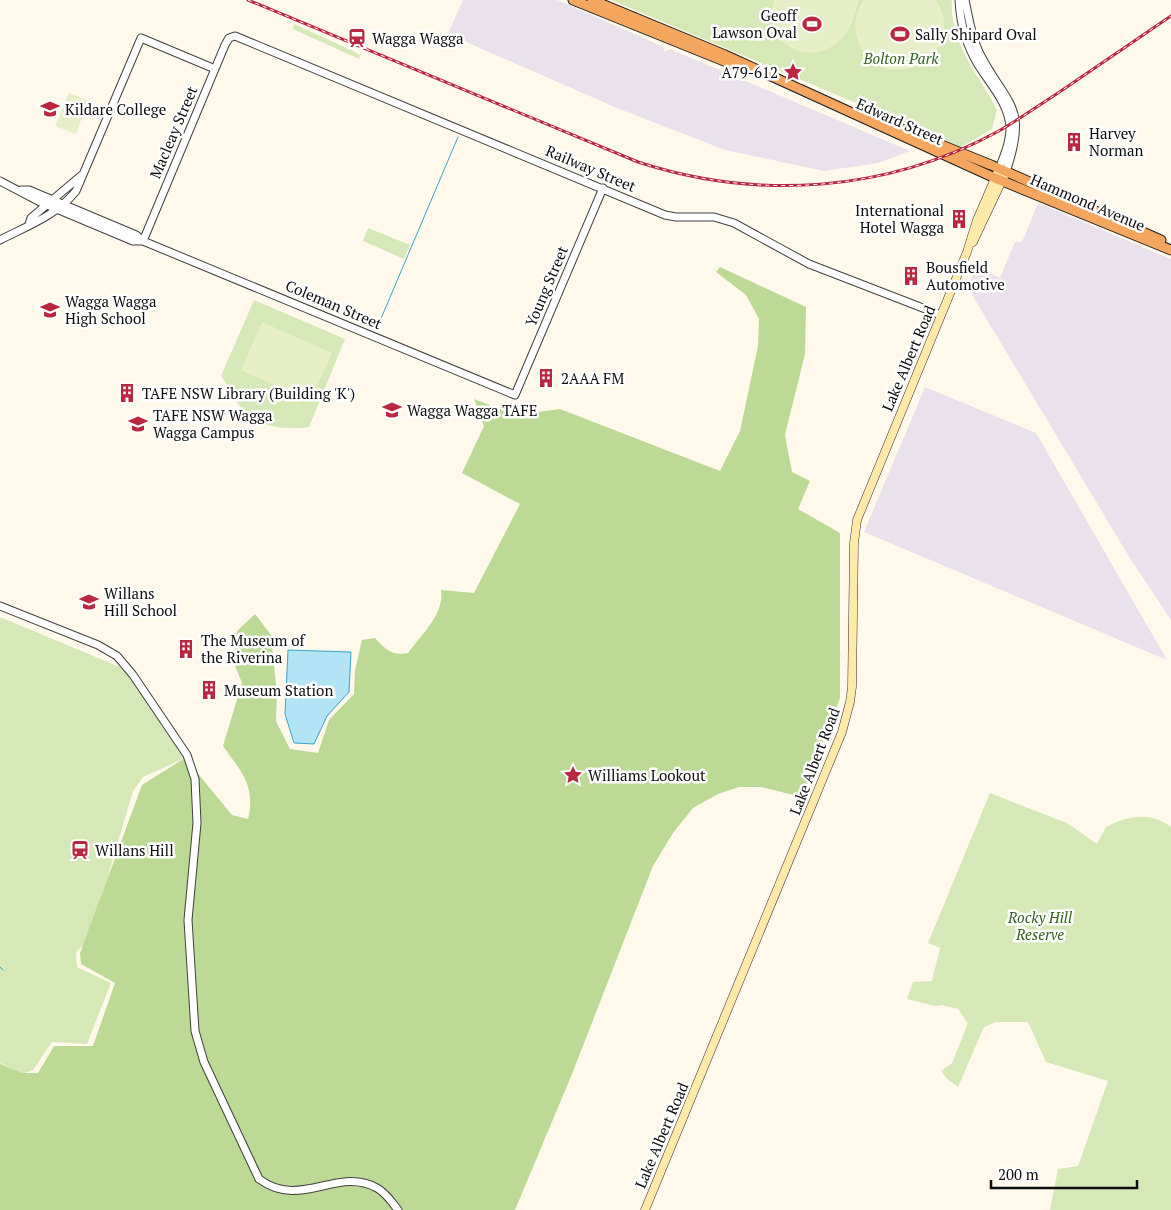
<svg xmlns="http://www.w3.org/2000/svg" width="1171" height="1210" font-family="'PT Serif',serif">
<rect width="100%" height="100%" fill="#fff9ec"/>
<path fill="#e9e1eb" d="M 463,0 L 557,0 L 646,39 L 665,48 L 663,52 L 670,49 L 910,151 L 878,163 L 824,171 L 725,150 L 617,108 L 448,34 Z
M 1038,203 L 1171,259 L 1171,620 L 1128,555 L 968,288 L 975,267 L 1000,278 L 1015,242 L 1022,242 Z
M 925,387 L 1036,433 L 1167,660 L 864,532 Z"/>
<path fill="#d6e8b7" d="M 611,0 L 952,0 C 949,44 979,74 997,110 L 992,129 L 961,147 Z
M 294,24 L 353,51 L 360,55 L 359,59 L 293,29 Z
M 368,228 L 410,245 L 404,259 L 363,241 Z
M 254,300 L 345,339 L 309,427 C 290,430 261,428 245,413 C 236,403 229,387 221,376 Z
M 0,617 L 127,670 L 185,758 L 143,777 L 133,791 L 89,940 L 76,952 L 77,967 L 111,983 L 87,1044 L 52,1042 L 33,1070 L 22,1074 L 0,1063 Z
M 990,793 L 1067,823 L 1097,844 L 1106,827 C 1128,816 1150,811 1171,827 L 1171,1210 L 1050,1210 L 1058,1169 L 1078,1166 L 1108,1081 L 1046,1062 L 1028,1022 L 996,1022 L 984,1027 L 958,1087 L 947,1079 L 941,1071 L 952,1063 L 968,1023 L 958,1009 L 942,1005 L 935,1006 L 907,999 L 913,982 L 932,981 L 940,948 L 928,943 Z"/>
<path fill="#bcd996" d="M 720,267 L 806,307 L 805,354 L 785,435 L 792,472 L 810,481 L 798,509 L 840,533 L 840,698 L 802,797 L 761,787 L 739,787 L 718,794 L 693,808 L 673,833 L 653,866 L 572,1074 L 515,1210 L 0,1210 L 0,1064 L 22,1073 L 38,1073 L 54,1046 L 93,1046 L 115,983 L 81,964 L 80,953 L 142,785 L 185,758 L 232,815 L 248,819 C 256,785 241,772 223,746 L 242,683 L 233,661 L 237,631 L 255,614 L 271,635 L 277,695 L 276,721 L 290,749 L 318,753 L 329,720 L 354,694 L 355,670 L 362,640 L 375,638 C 386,650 392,656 408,653 C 421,635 445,613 441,590 L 474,593 L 520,504 L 462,473 L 484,426 L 474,399 L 517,415 L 560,409 L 720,471 L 740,431 L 758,346 L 759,319 L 746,295 L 716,272 Z"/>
<path fill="#e7efc9" d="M 774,0 L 858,0 L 858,1 C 846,81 756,58 774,0 Z
M 864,0 L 936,0 C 972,58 880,101 858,41 C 853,27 855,12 864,0 Z
M 69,93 L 89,101 L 85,112 L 83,111 L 84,112 L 76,134 L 55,126 Z
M 262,322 L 332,353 L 310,401 L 241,370 Z"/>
<path fill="#b2e4f5" stroke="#3aa3cb" d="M 288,650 L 351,652 L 349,692 L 327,716 L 314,744 L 294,743 L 285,714 Z"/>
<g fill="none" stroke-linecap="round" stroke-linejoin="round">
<path stroke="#3aa3cb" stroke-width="1" d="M 377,328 L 458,137
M 0,967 L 3,970"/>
<g stroke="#404040" stroke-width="9">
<path id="tertiary" d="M 959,0 C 960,21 966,44 977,63 C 989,83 1009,103 1010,128 C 1010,142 1004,156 999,169
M 965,0 C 969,18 971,35 979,52 C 1007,107 1029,104 1006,172
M 0,181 L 40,202 L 133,241 L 143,241
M 21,190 L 29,190 L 136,235 L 143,241 L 515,395 L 603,188
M 29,224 L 31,218 L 82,175
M 0,240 C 27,226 56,216 76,191 L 141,38 L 215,69
M 143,241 L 225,45 L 229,38 L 235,36 L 665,215 L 676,217 L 714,217 L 734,223 L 809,264 L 941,315
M 0,606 L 98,645 L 117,656 L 133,675 L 187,755 L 195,779 L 197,823 L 188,920 L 195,1031 L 204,1062 L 259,1179 C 301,1210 337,1166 377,1188 C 386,1193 392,1202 398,1210"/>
</g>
<g stroke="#2f2f2f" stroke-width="9">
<path id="secondary" d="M 973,242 L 1006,172
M 645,1210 L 842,732 L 850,702 L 852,687 L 854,543 L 857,520 L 967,252 L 977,220 L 999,169"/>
</g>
<g stroke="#1e1e1e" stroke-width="11">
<path id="trunk" d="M 573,0 L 734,65
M 592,0 L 725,55 L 995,178 L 1171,250
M 867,115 L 991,165 L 1161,240"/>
</g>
<use href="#tertiary" stroke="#fff" stroke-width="7"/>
<use href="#secondary" stroke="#feeaa8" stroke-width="8"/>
<use href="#trunk" stroke="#f4a65e" stroke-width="9"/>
<g stroke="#ba2740" stroke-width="3">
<path id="rail" d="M 248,0 L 638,162 C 758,201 886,192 997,132 C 1018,120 1038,106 1058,93 C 1096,67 1133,42 1171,16"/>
</g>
<use href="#rail" stroke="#fff" stroke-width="1" stroke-dasharray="4" stroke-linecap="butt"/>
</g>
<defs>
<g id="stadium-bare" transform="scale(1.5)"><path d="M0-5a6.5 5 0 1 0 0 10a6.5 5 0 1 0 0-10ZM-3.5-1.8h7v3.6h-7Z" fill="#ba2740" stroke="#fff" stroke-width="2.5" paint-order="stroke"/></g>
<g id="station-bare" transform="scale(1.5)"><path d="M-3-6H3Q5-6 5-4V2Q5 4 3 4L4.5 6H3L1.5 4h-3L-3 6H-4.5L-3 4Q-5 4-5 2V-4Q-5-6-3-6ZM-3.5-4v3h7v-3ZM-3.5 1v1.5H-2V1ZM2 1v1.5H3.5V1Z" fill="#ba2740" stroke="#fff" stroke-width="2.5" paint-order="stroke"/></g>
<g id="sight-bare" transform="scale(1.5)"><path d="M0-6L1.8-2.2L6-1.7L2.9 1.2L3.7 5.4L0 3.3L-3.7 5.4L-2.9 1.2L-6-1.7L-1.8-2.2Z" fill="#ba2740" stroke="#fff" stroke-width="2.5" paint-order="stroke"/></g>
<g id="school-bare" transform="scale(1.5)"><path d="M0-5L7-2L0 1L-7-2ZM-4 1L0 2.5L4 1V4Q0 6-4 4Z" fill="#ba2740" stroke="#fff" stroke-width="2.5" paint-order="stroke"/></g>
<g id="building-bare" transform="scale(1.5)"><path d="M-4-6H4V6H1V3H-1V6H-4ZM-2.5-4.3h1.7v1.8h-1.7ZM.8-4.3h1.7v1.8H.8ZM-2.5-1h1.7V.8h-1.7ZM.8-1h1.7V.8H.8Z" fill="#ba2740" stroke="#fff" stroke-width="2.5" paint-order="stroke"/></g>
<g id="university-bare" transform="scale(1.5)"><path d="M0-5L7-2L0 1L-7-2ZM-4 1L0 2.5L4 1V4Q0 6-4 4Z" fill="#ba2740" stroke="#fff" stroke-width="2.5" paint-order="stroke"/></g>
</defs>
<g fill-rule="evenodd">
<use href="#stadium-bare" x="812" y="24"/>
<use href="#stadium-bare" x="900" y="34"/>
<use href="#station-bare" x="357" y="38"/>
<use href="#sight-bare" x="793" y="72"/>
<use href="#school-bare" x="50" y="109"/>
<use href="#building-bare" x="1074" y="142"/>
<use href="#building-bare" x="959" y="219"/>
<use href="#building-bare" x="911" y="276"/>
<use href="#school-bare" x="50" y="310"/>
<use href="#building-bare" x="546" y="378"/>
<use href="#building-bare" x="127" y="393"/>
<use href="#university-bare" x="392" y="410"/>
<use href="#university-bare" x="138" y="424"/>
<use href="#school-bare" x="89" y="602"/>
<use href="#building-bare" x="186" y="649"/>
<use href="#building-bare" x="209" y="690"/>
<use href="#sight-bare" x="573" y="775"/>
<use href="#station-bare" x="80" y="850"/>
</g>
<g text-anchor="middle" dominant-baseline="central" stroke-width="5" stroke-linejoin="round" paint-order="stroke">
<g font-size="15" fill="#0d0d0d" stroke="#fff" text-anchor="start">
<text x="797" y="15" text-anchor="end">Geoff<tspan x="797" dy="17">Lawson Oval</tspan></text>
<text x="915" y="34">Sally Shipard Oval</text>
<text x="372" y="38">Wagga Wagga</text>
<text x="778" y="72" text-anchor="end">A79-612</text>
<text x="65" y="109">Kildare College</text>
<text x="1089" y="133">Harvey<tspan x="1089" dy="17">Norman</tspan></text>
<text x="944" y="210" text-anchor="end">International<tspan x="944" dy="17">Hotel Wagga</tspan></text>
<text x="926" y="267">Bousfield<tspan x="926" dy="17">Automotive</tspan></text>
<text x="65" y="301">Wagga Wagga<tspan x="65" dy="17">High School</tspan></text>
<text x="561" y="378">2AAA FM</text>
<text x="142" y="393">TAFE NSW Library (Building 'K')</text>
<text x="407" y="410">Wagga Wagga TAFE</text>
<text x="153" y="415">TAFE NSW Wagga<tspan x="153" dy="17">Wagga Campus</tspan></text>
<text x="104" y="593">Willans<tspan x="104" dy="17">Hill School</tspan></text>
<text x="201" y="640">The Museum of<tspan x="201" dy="17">the Riverina</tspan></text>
<text x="224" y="690">Museum Station</text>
<text x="588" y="775">Williams Lookout</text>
<text x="95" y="850">Willans Hill</text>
</g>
<g font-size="15" font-style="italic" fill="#35631e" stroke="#fff">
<text x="901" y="58">Bolton Park</text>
<text x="1040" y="917">Rocky Hill<tspan x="1040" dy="17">Reserve</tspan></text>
</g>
<g font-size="15" fill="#0d0d0d" stroke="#fff">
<text transform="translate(900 121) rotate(24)">Edward Street</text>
<text transform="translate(173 132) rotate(-67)">Macleay Street</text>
<text transform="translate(591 168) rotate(23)">Railway Street</text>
<text transform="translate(1088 202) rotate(23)">Hammond Avenue</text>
<text transform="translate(546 286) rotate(-67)">Young Street</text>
<text transform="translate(334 304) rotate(23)">Coleman Street</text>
<text transform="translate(908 358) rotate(-67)">Lake Albert Road</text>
<text transform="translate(814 761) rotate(-69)">Lake Albert Road</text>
<text transform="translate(661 1135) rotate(-67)">Lake Albert Road</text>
</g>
</g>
<path d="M991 1180v8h146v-8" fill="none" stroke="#0d0d0d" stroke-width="2.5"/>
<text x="998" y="1180" font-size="15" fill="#0d0d0d" stroke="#ffffff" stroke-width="4" paint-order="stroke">200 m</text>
</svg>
